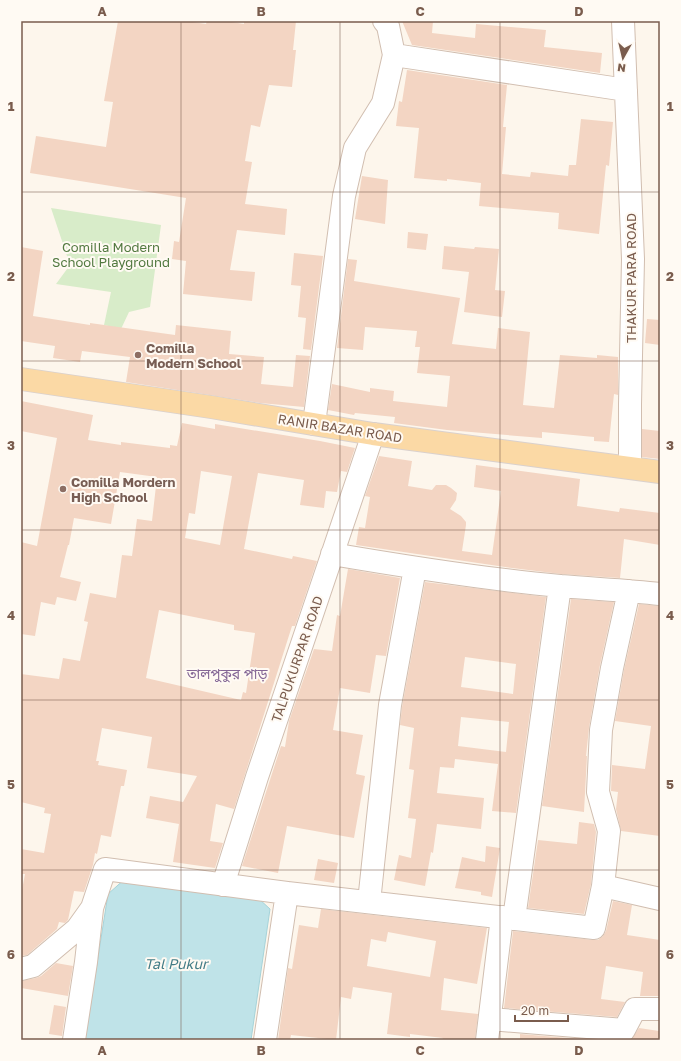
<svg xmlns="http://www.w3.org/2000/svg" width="681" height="1061" font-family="'Golos Text','Noto Sans Bengali',sans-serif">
<rect width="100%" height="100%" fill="#fdf6ec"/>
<path fill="#d8ecc9" d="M 51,208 L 161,225 L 150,307 L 129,312 L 121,329 L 104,325 L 111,292 L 56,284 L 70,265 Z"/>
<path fill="#bfe3e8" stroke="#a5d3da" d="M 126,878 L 258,898 L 270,909 L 251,1040 L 85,1040 L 108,894 Z"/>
<path fill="#f3d5c3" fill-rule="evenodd" d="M 118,21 L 186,21 L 206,24 L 207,21 L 226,21 L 244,24 L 244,21 L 296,21 L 293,50 L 296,50 L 292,87 L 269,85 L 260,127 L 251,125 L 245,161 L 252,162 L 245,204 L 287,209 L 285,235 L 237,230 L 230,270 L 255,272 L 252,301 L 183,294 L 186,261 L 172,259 L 174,241 L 179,242 L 186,198 L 30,173 L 36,136 L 106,147 L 113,102 L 104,101 Z
M 402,21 L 433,21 L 432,33 L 475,38 L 476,24 L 546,30 L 544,47 L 602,53 L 600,73 L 412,45 Z
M 407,70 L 507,85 L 503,127 L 506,127 L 502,174 L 530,177 L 531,172 L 568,176 L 569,165 L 576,165 L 581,119 L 613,122 L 609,166 L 606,165 L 599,234 L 558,229 L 559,213 L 479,206 L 481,183 L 447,179 L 447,181 L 414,178 L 419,128 L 396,126 L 399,101 L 402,102 Z
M 362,176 L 388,180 L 385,224 L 355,219 Z
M 408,232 L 428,234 L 426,250 L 407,248 Z
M 444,246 L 474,249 L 475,247 L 499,249 L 495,290 L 505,291 L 502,317 L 464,312 L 469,272 L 442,269 Z
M 21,247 L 43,251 L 33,316 L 90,325 L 90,323 L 175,335 L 176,325 L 231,331 L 229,354 L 264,357 L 261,384 L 293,387 L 296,355 L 310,356 L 304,407 L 260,403 L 126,382 L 130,357 L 82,351 L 80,362 L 53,358 L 55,346 L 21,341 Z
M 294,253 L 323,256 L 311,350 L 303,349 L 306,318 L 298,317 L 301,286 L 291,285 Z
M 348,259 L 357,260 L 354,281 L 460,298 L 452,344 L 496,349 L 498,328 L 530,332 L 523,405 L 554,408 L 560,355 L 597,358 L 597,355 L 618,357 L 618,395 L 614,394 L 609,442 L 594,441 L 594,437 L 542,432 L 542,438 L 447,430 L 394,423 L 395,417 L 355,413 L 354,415 L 328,410 L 332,384 L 370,392 L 370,388 L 394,391 L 393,401 L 447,407 L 450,376 L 417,373 L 420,347 L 415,347 L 417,331 L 365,327 L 363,350 L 337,348 Z
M 647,319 L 660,320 L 660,345 L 645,343 Z
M 21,401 L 93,415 L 88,440 L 121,445 L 121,442 L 170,448 L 170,445 L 177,446 L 182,423 L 215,429 L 215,424 L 320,441 L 355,448 L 347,472 L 341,471 L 337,492 L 326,491 L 324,508 L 300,505 L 304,480 L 258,473 L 244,549 L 292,559 L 293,556 L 317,561 L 295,626 L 292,626 L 234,809 L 216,804 L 210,841 L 223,843 L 215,868 L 173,862 L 179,824 L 146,818 L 150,796 L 183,802 L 197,776 L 147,768 L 152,737 L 102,728 L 96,761 L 99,761 L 98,765 L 127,770 L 124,786 L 121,786 L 111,837 L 101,835 L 97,854 L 95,853 L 93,865 L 84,892 L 74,891 L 68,920 L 65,923 L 59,922 L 57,929 L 27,955 L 21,956 L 21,895 L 25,874 L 21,874 L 21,849 L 44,853 L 51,814 L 44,813 L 45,808 L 21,802 L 21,674 L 59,679 L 63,658 L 80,661 L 88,622 L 84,621 L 90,593 L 116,598 L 122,555 L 132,556 L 137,519 L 152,521 L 157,477 L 120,472 L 111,524 L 74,518 L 69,545 L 68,545 L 60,577 L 81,582 L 76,601 L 57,597 L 55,605 L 41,602 L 35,636 L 21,634 L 21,542 L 37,546 L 57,438 L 21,431 ZM 201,471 L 232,476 L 220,545 L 185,538 L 189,513 L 195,514 ZM 159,610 L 234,625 L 234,630 L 255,633 L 246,693 L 243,692 L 241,700 L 146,678 Z
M 642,429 L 660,431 L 660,459 L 642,457 Z
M 379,456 L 412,461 L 408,486 L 432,490 L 436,485 L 446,485 L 451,488 L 457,493 L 456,500 L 450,509 L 461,516 L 466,522 L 466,525 L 462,551 L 492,555 L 501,491 L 474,487 L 476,465 L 580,479 L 577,506 L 619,512 L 620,508 L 660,513 L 660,545 L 624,539 L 620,578 L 561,574 L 505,567 L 356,545 L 359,527 L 365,528 L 370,497 L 365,496 Z
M 348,569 L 400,578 L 386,656 L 376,655 L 370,693 L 340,688 L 333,730 L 363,735 L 356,774 L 365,776 L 354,838 L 287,826 L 278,873 L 242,866 L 281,746 L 285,747 L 289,721 L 314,649 L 332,651 L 337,615 L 340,616 Z
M 425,582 L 546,597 L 516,813 L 492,811 L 498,764 L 455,759 L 454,768 L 440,767 L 437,793 L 484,798 L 481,829 L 437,824 L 433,853 L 431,852 L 425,886 L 394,880 L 399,855 L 411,858 L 416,819 L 408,818 L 414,770 L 409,769 L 414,728 L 400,725 L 402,707 ZM 465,657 L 516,664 L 513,694 L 461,687 ZM 461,717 L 509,722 L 506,752 L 458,746 Z
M 571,599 L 614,602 L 600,665 L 589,728 L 586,756 L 587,756 L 584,812 L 542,806 Z
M 639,604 L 660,606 L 660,836 L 621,831 L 616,809 L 618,792 L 611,791 L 612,765 L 645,769 L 651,726 L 615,721 L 624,670 Z
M 579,822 L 594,824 L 596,832 L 591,884 L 584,914 L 528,908 L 538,840 L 577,844 Z
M 486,846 L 500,848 L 492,897 L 481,895 L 481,892 L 455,888 L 462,857 L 485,862 Z
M 318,859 L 338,863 L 334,883 L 314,880 Z
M 613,901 L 632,905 L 627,935 L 660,940 L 660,996 L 640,996 L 643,972 L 606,966 L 601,999 L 625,1002 L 617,1017 L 504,1008 L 513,931 L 593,940 L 598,940 L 603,936 L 606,931 Z
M 321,909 L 487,928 L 477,984 L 444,978 L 441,1010 L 478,1014 L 475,1040 L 442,1040 L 443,1038 L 410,1034 L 410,1037 L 387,1034 L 392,993 L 353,987 L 351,999 L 341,997 L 336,1040 L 291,1035 L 290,1040 L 278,1040 L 288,968 L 292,969 L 299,925 L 318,928 ZM 388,932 L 436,941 L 430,977 L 367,966 L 371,939 L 386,942 Z
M 56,963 L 73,966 L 68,996 L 21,988 L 21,981 L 36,978 L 41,976 Z
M 54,1005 L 66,1007 L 62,1036 L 49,1034 Z
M 639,1028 L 659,1031 L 659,1040 L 631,1040 Z
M 520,1034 L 593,1040 L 520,1040 Z"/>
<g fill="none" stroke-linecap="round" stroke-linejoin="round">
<g stroke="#d1beb0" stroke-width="24">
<path id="minor" d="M 623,21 L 633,259 L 630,404 L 630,467
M 394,55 L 626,90
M 314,424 L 344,196 L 355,148 L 383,103 L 394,55 L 388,26 L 384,21
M 332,554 C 408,567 484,579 560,586 C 594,589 627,590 660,594
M 223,885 L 257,777 L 373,434
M 603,886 L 609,831 L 598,792 L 601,730 L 612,668 L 629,591
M 369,902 L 390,705 L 415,568
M 514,919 L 560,586
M 21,969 L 33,966 L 77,929 L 92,908 L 105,869 L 287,893 L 594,928 L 603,886 L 660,899
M 490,1019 L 624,1030 L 635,1009 L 660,1009
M 74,1040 L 86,962 L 92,909
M 265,1040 L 287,893
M 487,1040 L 502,917"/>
</g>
<g stroke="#dad1cd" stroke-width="24">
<path id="major" d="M 21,379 L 211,407 L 373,434 L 660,472"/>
</g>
<use href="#minor" stroke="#fff" stroke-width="22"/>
<use href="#major" stroke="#fbd9a5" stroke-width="22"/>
</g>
<path fill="none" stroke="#7a5c4d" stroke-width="1" stroke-opacity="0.55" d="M 181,21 L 181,1040M 340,21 L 340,1040M 500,21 L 500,1040M 21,192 L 660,192M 21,361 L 660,361M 21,530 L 660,530M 21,700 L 660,700M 21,870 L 660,870"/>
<g fill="#8d6e63" stroke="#fffaf3" stroke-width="1.5">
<circle cx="138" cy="355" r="4"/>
<circle cx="63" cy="489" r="4"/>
</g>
<g text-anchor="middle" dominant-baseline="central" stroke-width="4" stroke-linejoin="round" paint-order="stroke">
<g font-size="13" fill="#537a41" stroke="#fffaf3">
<text x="111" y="247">Comilla Modern<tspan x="111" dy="15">School Playground</tspan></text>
</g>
<g font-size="13" fill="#7a5c4d" stroke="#fffaf3">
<text transform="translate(631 278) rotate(-90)">THAKUR PARA ROAD</text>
<text transform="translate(340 428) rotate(9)">RANIR BAZAR ROAD</text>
<text transform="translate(297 659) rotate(-71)">TALPUKURPAR ROAD</text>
</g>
<g font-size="13" font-weight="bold" fill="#785e54" stroke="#fffaf3" text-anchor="start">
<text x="146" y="348">Comilla<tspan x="146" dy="15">Modern School</tspan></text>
<text x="71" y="482">Comilla Mordern<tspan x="71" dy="15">High School</tspan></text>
</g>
<g font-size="14" fill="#846695" stroke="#fffaf3">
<text x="227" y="673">তালপুকুর পাড়</text>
</g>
<g font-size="14" font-style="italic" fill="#437c86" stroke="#fffaf3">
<text x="176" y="963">Tal Pukur</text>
</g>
</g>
<rect width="681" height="1061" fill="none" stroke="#fffaf3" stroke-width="44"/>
<g transform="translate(623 58) rotate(188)" stroke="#fffaf3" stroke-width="3" paint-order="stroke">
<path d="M0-3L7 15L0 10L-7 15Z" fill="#7a5c4d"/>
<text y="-6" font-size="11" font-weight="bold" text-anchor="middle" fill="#7a5c4d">N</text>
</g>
<path d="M515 1015v6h53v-6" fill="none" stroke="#7a5c4d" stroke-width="2"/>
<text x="521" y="1015" font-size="12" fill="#7a5c4d" stroke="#fffaf3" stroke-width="3" paint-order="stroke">20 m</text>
<rect x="22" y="22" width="637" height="1017" fill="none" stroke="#7a5c4d" stroke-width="1.5"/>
<g font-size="13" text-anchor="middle" font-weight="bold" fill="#7a5c4d">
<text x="102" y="16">A</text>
<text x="261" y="16">B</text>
<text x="420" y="16">C</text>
<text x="579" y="16">D</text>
<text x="11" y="111">1</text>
<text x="670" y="111">1</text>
<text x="11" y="281">2</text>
<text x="670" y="281">2</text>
<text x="11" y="450">3</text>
<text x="670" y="450">3</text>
<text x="11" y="620">4</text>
<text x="670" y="620">4</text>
<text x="11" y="789">5</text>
<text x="670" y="789">5</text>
<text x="11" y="959">6</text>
<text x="670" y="959">6</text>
<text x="102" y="1055">A</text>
<text x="261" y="1055">B</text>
<text x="420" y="1055">C</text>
<text x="579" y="1055">D</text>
</g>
</svg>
